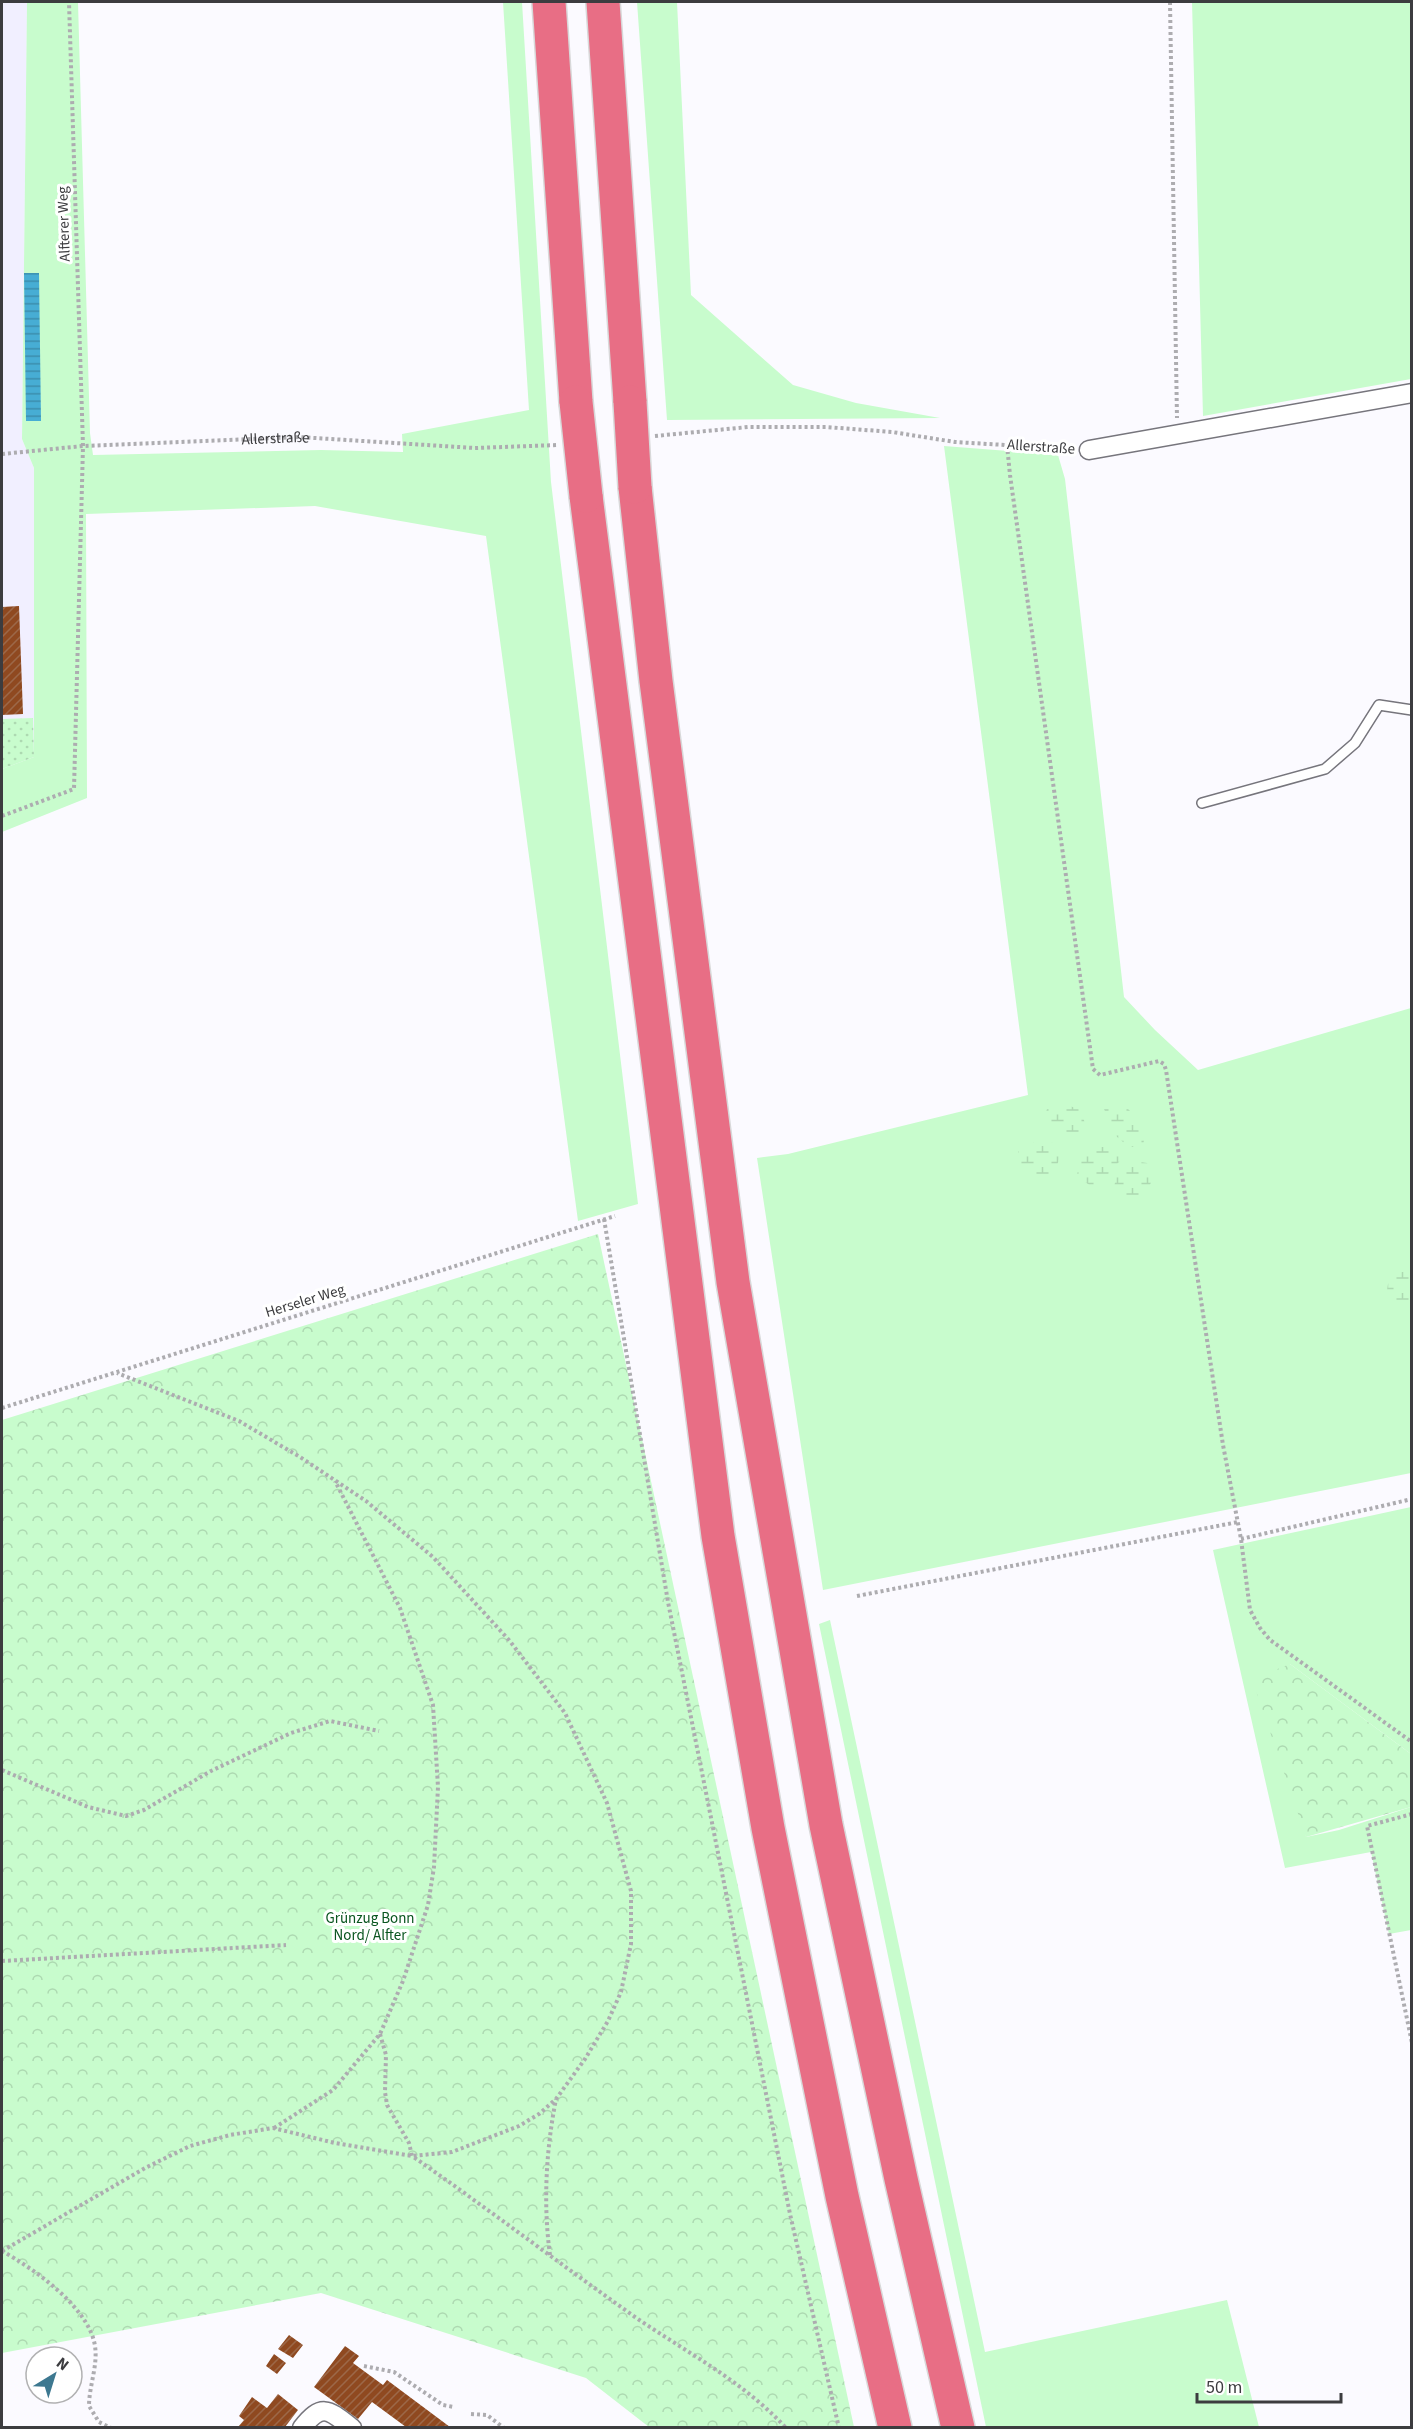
<svg xmlns="http://www.w3.org/2000/svg" width="1413" height="2429" font-family="'Source Sans 3',sans-serif">
<defs>
<pattern id="wetland-marsh" width="20" height="14" patternUnits="userSpaceOnUse" patternTransform="scale(1.5)"><rect width="20" height="14" fill="#c8fccd"/><path d="M1 5h8M5 5V1M11 12h8M15 12V8" fill="none" stroke="#add9b1"/></pattern>
<pattern id="park-crowns" width="20" height="18" patternUnits="userSpaceOnUse" patternTransform="scale(1.5)"><rect width="20" height="18" fill="#c8fccd"/><path d="M2 6a3 3 0 1 1 6 0M12 15a3 3 0 1 1 6 0" fill="none" stroke="#add9b1"/></pattern>
<pattern id="garden-dots" width="8" height="8" patternUnits="userSpaceOnUse" patternTransform="scale(1.5)"><rect width="8" height="8" fill="#c8fccd"/><path d="M2 2h.1M6 6h.1" fill="none" stroke="#add9b1" stroke-width="1.8" stroke-linecap="round"/></pattern>
<pattern id="water-rules" width="6" height="5" patternUnits="userSpaceOnUse" patternTransform="scale(1.5)"><rect width="6" height="5" fill="#47add4"/><path d="M0 2.5h6" fill="none" stroke="#3c8ead"/></pattern>
<pattern id="building-hatch" width="6" height="6" patternUnits="userSpaceOnUse" patternTransform="scale(1.5)"><rect width="6" height="6" fill="#8f4920"/><path d="M-1 1l2-2M0 6l6-6M5 7l2-2" fill="none" stroke="#9c6849"/></pattern>
</defs>
<rect width="100%" height="100%" fill="#fbfaff"/>
<path fill="#f1efff" d="M 2,2 L 27,2 L 22,439 L 34,468 L 34,757 L 2,769 Z"/>
<path fill="#c8fccd" d="M 27,2 L 78,2 L 90,433 L 93,455 L 321,450 L 403,452 L 402,434 L 529,410 L 503,2 L 522,2 L 551,482 L 638,1204 L 578,1221 L 486,536 L 315,506 L 86,514 L 87,798 L 2,832 L 2,769 L 34,757 L 34,468 L 22,439 Z
M 637,2 L 677,2 L 691,295 L 793,385 L 856,403 L 940,418 L 667,420 Z
M 1192,2 L 1411,2 L 1411,379 L 1203,416 Z
M 944,446 L 1058,455 L 1065,479 L 1124,997 L 1155,1030 L 1198,1070 L 1411,1008 L 1411,1473 L 823,1590 L 757,1158 L 788,1154 L 1028,1095 Z
M 1411,1507 L 1411,1754 L 1290,1664 L 1306,1837 L 1339,1830 L 1411,1807 L 1411,1930 L 1389,1934 L 1371,1852 L 1285,1868 L 1213,1550 Z
M 830,1620 L 985,2352 L 1227,2300 L 1259,2427 L 986,2427 L 819,1624 Z"/>
<path fill="url(#wetland-marsh)" d="M 1113,1102 L 1125,1106 L 1146,1127 L 1143,1146 L 1129,1147 L 1116,1136 L 1104,1109 Z
M 1067,1105 L 1081,1110 L 1088,1134 C 1069,1139 1058,1135 1043,1122 L 1047,1109 Z
M 1038,1140 L 1053,1143 L 1060,1156 L 1056,1169 L 1046,1180 L 1036,1178 L 1020,1165 L 1018,1151 Z
M 1100,1147 L 1116,1147 L 1125,1155 L 1104,1179 L 1092,1187 L 1077,1176 L 1079,1161 Z
M 1133,1161 L 1147,1163 C 1157,1181 1150,1187 1137,1199 L 1123,1201 L 1114,1188 L 1116,1177 Z
M 1405,1269 L 1411,1270 L 1411,1305 L 1395,1308 L 1386,1296 L 1388,1284 Z"/>
<path fill="url(#park-crowns)" d="M 598,1234 L 854,2427 L 649,2427 L 586,2378 L 321,2293 L 2,2353 L 2,1420 Z
M 1290,1664 L 1411,1754 L 1411,1807 L 1306,1837 L 1252,1679 Z"/>
<path fill="url(#garden-dots)" d="M 33,718 L 34,757 L 2,769 L 2,719 Z"/>
<path fill="url(#water-rules)" d="M 24,273 L 39,273 L 41,421 L 26,421 Z"/>
<path fill="url(#building-hatch)" d="M 19,606 L 23,714 L 2,715 L 2,607 Z
M 289,2335 L 303,2345 L 293,2358 L 278,2349 Z
M 345,2346 L 359,2356 L 353,2363 L 383,2385 L 387,2380 L 450,2427 L 406,2427 L 372,2402 L 358,2419 L 314,2387 Z
M 274,2354 L 286,2363 L 277,2374 L 266,2366 Z
M 278,2394 L 298,2410 L 285,2427 L 238,2427 L 244,2420 L 239,2416 L 252,2397 L 267,2408 Z"/>
<g fill="none" stroke-linecap="round" stroke-linejoin="round">
<g stroke="#76757c" stroke-width="12">
<path id="lane" d="M 1202,803 L 1325,769 L 1355,743 L 1379,705 L 1412,710"/>
</g>
<g stroke="#76757c" stroke-width="21">
<path id="street" d="M 1089,450 L 1412,393
M 302,2428 C 322,2402 329,2410 352,2428"/>
</g>
<g stroke="#d8d8d9" stroke-width="36">
<path id="highway" d="M 549,2 L 576,402
M 603,2 L 630,402
M 635,487 L 656,681 L 733,1282 L 826,1825 L 901,2179 L 958,2428
M 586,496 L 718,1536 L 768,1828 L 842,2196 L 895,2428"/>
</g>
<g stroke="#adacb0" stroke-width="4" stroke-dasharray="3 3" stroke-linecap="butt">
<path d="M 1170,2 L 1177,418"/>
<path d="M 655,436 L 748,427 L 826,427 L 892,432 L 955,442 L 1072,449"/>
<path d="M 1007,445 L 1010,475 L 1093,1069 L 1100,1075 L 1159,1061 L 1164,1064 L 1166,1070 L 1223,1445 L 1241,1539 L 1250,1610 L 1260,1628 L 1270,1640 L 1412,1742"/>
<path id="s1" d="M 2,454 L 83,446 L 299,437 L 475,448 L 558,445"/>
<path d="M 2,816 L 74,789 L 83,446 L 69,2"/>
<path d="M 604,1219 L 668,1602 L 790,2214 L 839,2428"/>
<path d="M 2,1408 L 615,1216"/>
<path d="M 1241,1539 L 1412,1499"/>
<path d="M 857,1596 L 1238,1522"/>
<path d="M 2,1770 L 88,1807 L 126,1816 L 144,1810 L 211,1771 L 291,1733 L 330,1721 L 379,1731"/>
<path d="M 1412,1814 L 1367,1826 L 1412,2043"/>
<path d="M 2,1961 L 286,1945"/>
<path d="M 380,2034 L 386,2055 L 385,2092 L 387,2105 L 409,2143 L 412,2156 C 487,2208 560,2264 635,2317 C 686,2352 744,2382 786,2428"/>
<path d="M 274,2128 L 333,2090 L 380,2034 L 403,1981 L 428,1905 L 434,1867 L 438,1787 L 433,1705 L 400,1608 L 335,1481"/>
<path d="M 2,2251 L 145,2168 L 190,2146 L 230,2135 L 273,2128 L 335,2143 L 412,2156 L 452,2152 L 519,2126 L 539,2114 L 556,2099 L 585,2059 L 608,2021 L 621,1992 L 631,1944 L 631,1891 L 607,1803 L 565,1713 L 509,1640 L 433,1557 L 366,1501 L 300,1457 L 239,1421 L 117,1373"/>
<path d="M 2,2251 C 34,2269 89,2307 95,2346 C 98,2366 89,2386 89,2406 L 99,2422 L 111,2428"/>
<path d="M 550,2255 C 543,2204 546,2150 556,2099"/>
<path d="M 364,2366 L 394,2372 L 443,2405 L 454,2407"/>
<path d="M 471,2414 L 487,2415 L 504,2428"/>
</g>
<use href="#lane" stroke="#fff" stroke-width="9"/>
<use href="#street" stroke="#fff" stroke-width="18"/>
<use href="#highway" stroke="#e86e85" stroke-width="33"/>
<g stroke="#d8d8d9" stroke-width="36" stroke-linecap="butt">
<path id="highway-bridge" d="M 576,402 L 586,496
M 630,402 L 635,487"/>
</g>
<use href="#highway-bridge" stroke="#e86e85" stroke-width="33"/>
</g>
<g text-anchor="middle" dominant-baseline="central" stroke-width="6" stroke-linejoin="round" paint-order="stroke">
<g font-size="15" fill="#3c3c3f" stroke="#fff">
<text transform="translate(64 224) rotate(-92)">Alfterer Weg</text>
<text stroke="none"><textPath href="#s1" startOffset="274">Allerstraße</textPath></text>
<text transform="translate(1041 447) rotate(4)">Allerstraße</text>
<text transform="translate(305 1301) rotate(-17)">Herseler Weg</text>
</g>
<g font-size="15" fill="#09551f" stroke="#fff">
<text x="370" y="1918">Grünzug Bonn<tspan x="370" dy="17">Nord/ Alfter</tspan></text>
</g>
</g>
<rect width="1413" height="2429" fill="none" stroke="#3c3c3f" stroke-width="6"/>
<g transform="translate(54 2375) rotate(38)"><circle r="28" fill="#ffffff" stroke="#b1b1b2" stroke-width="1.5"/>
<path d="M0-4.5L10 22L0 15L-10 22Z" fill="#3d7890"/>
<text y="-9" font-size="16" font-weight="bold" text-anchor="middle" fill="#3c3c3f">N</text>
</g>
<path d="M1197 2393v9h144v-9" fill="none" stroke="#3c3c3f" stroke-width="3"/>
<text x="1206" y="2393" font-size="18" fill="#3c3c3f" stroke="#ffffff" stroke-width="4.5" paint-order="stroke">50 m</text>
</svg>
